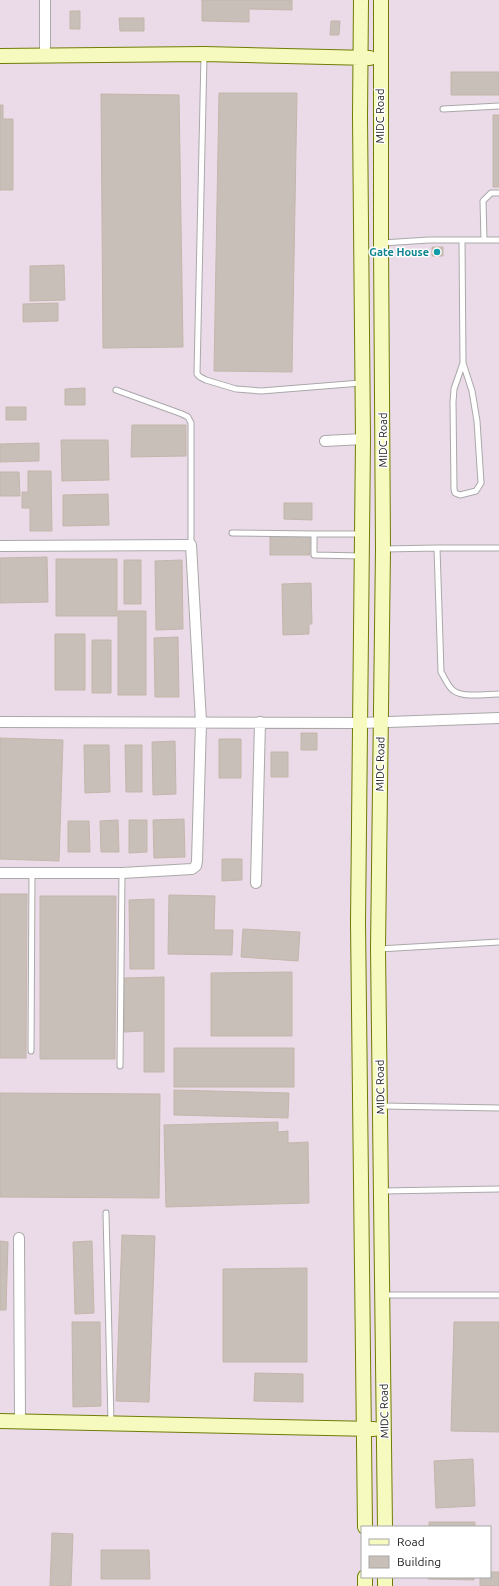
<svg xmlns="http://www.w3.org/2000/svg" width="499" height="1586" font-family="Ubuntu,sans-serif">
<rect width="100%" height="100%" fill="#f2efe9"/>
<path fill="#ebdbe8" fill-rule="evenodd" d="M 0,0 L 499,0 L 499,1586 L 0,1586 ZM 362,1527 L 490,1527 L 490,1577 L 362,1577 Z"/>
<path fill="#c7bfb8" stroke="#c4b6ab" d="M 202,0 L 292,0 L 292,10 L 249,9 L 249,22 L 202,21 Z
M 70,11 L 80,11 L 80,29 L 70,29 Z
M 119,18 L 144,18 L 144,31 L 120,31 Z
M 331,21 L 340,21 L 339,35 L 330,35 Z
M 451,72 L 499,72 L 499,95 L 451,95 Z
M 219,93 L 297,93 L 292,372 L 214,371 Z
M 101,94 L 179,95 L 183,347 L 103,348 Z
M 0,105 L 3,105 L 3,119 L 13,119 L 13,190 L 0,190 Z
M 493,115 L 499,115 L 499,187 L 493,187 Z
M 432,247 L 443,247 L 443,256 L 432,256 Z
M 64,265 L 65,300 L 30,301 L 30,266 Z
M 58,303 L 58,321 L 23,322 L 23,304 Z
M 85,388 L 85,405 L 65,405 L 65,389 Z
M 6,407 L 26,407 L 26,420 L 6,420 Z
M 132,425 L 186,425 L 186,456 L 131,457 Z
M 61,440 L 108,440 L 109,480 L 62,481 Z
M 39,443 L 39,461 L 0,462 L 0,444 Z
M 28,471 L 51,471 L 52,531 L 30,531 L 30,508 L 22,508 L 22,492 L 28,492 Z
M 0,472 L 19,472 L 20,496 L 0,496 Z
M 108,494 L 109,525 L 63,526 L 63,495 Z
M 284,503 L 312,503 L 312,520 L 284,519 Z
M 270,535 L 310,535 L 310,555 L 270,555 Z
M 47,557 L 48,602 L 0,603 L 0,558 Z
M 56,559 L 117,559 L 117,616 L 56,616 Z
M 124,560 L 141,560 L 141,604 L 124,604 Z
M 182,560 L 183,629 L 156,630 L 155,561 Z
M 311,583 L 312,624 L 309,624 L 309,634 L 283,635 L 282,584 Z
M 118,611 L 146,611 L 146,695 L 118,695 Z
M 55,634 L 85,634 L 85,690 L 55,690 Z
M 178,637 L 179,697 L 155,697 L 154,638 Z
M 92,640 L 111,640 L 111,693 L 92,693 Z
M 301,733 L 317,733 L 317,750 L 301,750 Z
M 0,738 L 63,740 L 59,861 L 0,859 Z
M 219,739 L 241,739 L 241,778 L 219,778 Z
M 175,741 L 176,794 L 153,795 L 152,742 Z
M 84,745 L 109,745 L 110,792 L 85,793 Z
M 125,745 L 142,745 L 142,792 L 126,792 Z
M 271,752 L 288,752 L 288,777 L 271,777 Z
M 184,819 L 185,857 L 154,858 L 153,820 Z
M 118,820 L 119,852 L 101,852 L 100,821 Z
M 129,820 L 147,820 L 147,852 L 129,853 Z
M 68,821 L 89,821 L 90,852 L 68,852 Z
M 222,859 L 242,859 L 242,880 L 222,881 Z
M 0,894 L 27,894 L 26,1058 L 0,1058 Z
M 169,895 L 215,896 L 214,930 L 233,930 L 232,955 L 168,954 Z
M 40,896 L 116,896 L 115,1059 L 40,1059 Z
M 154,899 L 154,969 L 130,969 L 129,900 Z
M 243,929 L 300,932 L 298,961 L 241,957 Z
M 292,972 L 292,1036 L 211,1036 L 211,973 Z
M 164,977 L 164,1072 L 144,1072 L 144,1031 L 124,1032 L 124,978 Z
M 174,1048 L 294,1048 L 294,1087 L 174,1087 Z
M 174,1090 L 289,1093 L 288,1118 L 174,1115 Z
M 0,1093 L 160,1094 L 159,1198 L 0,1197 Z
M 278,1122 L 278,1132 L 288,1131 L 288,1143 L 308,1142 L 309,1203 L 166,1207 L 164,1125 Z
M 122,1235 L 155,1236 L 149,1402 L 116,1401 Z
M 0,1241 L 8,1242 L 6,1310 L 0,1310 Z
M 92,1241 L 94,1313 L 75,1314 L 73,1242 Z
M 307,1268 L 307,1362 L 223,1362 L 223,1269 Z
M 72,1322 L 100,1322 L 101,1406 L 73,1407 Z
M 454,1322 L 499,1322 L 499,1432 L 451,1431 Z
M 255,1373 L 303,1374 L 303,1402 L 254,1401 Z
M 473,1459 L 475,1506 L 436,1508 L 434,1461 Z
M 429,1522 L 475,1522 L 475,1527 L 429,1527 Z
M 52,1533 L 73,1534 L 71,1586 L 50,1586 Z
M 101,1550 L 149,1550 L 150,1579 L 101,1579 Z
M 490,1572 L 499,1572 L 499,1586 L 480,1586 L 480,1577 L 490,1577 Z
M 428,1577 L 474,1577 L 474,1580 L 428,1579 Z"/>
<g fill="none" stroke-linecap="round" stroke-linejoin="round">
<g stroke="#a9a9a9" stroke-width="7">
<path id="lane" d="M 204,55 L 197,374 L 200,377 L 206,380 L 236,389 L 261,391 L 361,383
M 443,109 L 499,106
M 462,240 L 463,363 L 454,389 L 453,402 L 454,489 L 455,493 L 460,495 L 476,491 L 481,483 L 477,421 L 472,391 L 463,363
M 484,240 L 483,201 L 491,193 L 499,193
M 382,243 L 429,240 L 499,240
M 116,390 L 182,414 L 188,417 L 191,423 L 191,545
M 232,533 L 314,534
M 361,534 L 314,534 L 314,555 L 362,556
M 437,548 L 499,548
M 384,549 L 437,548 L 441,672 C 445,678 448,687 454,691 C 464,698 487,694 499,694
M 379,949 L 499,942
M 31,1051 L 32,872
M 120,1066 L 122,873
M 382,1106 L 499,1108
M 382,1191 L 499,1189
M 106,1213 L 111,1422
M 384,1295 L 499,1295"/>
</g>
<g stroke="#a9a9a9" stroke-width="12">
<path id="street" d="M 45,0 L 45,55
M 325,441 L 363,439
M 0,546 L 191,545 L 201,722 L 197,861 L 196,866 L 192,869 L 122,873 L 0,873
M 0,722 L 361,723 L 499,718
M 256,883 L 260,722
M 19,1238 L 20,1420"/>
</g>
<g stroke="#707d05" stroke-width="16">
<path id="secondary" d="M 361,0 L 360,116 L 363,439 L 358,923 L 365,1527
M 381,0 L 381,243 L 383,549 L 378,949 L 385,1527
M 0,56 L 204,54 L 370,58
M 0,1421 L 374,1429
M 365,1577 L 365,1586
M 385,1577 L 385,1586"/>
</g>
<use href="#lane" stroke="#fff" stroke-width="5"/>
<use href="#street" stroke="#fff" stroke-width="10"/>
<use href="#secondary" stroke="#f7fabf" stroke-width="14"/>
</g>
<circle fill="#0f9aa8" stroke="#fff" stroke-width="1.5" cx="437" cy="252" r="4"/>
<g text-anchor="middle" dominant-baseline="central" stroke-width="3" stroke-linejoin="round" paint-order="stroke">
<g font-size="11" fill="#222" stroke="#fff">
<text transform="translate(380 116) rotate(-90)">MIDC Road</text>
<text transform="translate(383 440) rotate(-90)">MIDC Road</text>
<text transform="translate(380 764) rotate(-89)">MIDC Road</text>
<text transform="translate(380 1087) rotate(-91)">MIDC Road</text>
<text transform="translate(384 1411) rotate(-91)">MIDC Road</text>
</g>
<g font-size="11" font-weight="bold" fill="#0d838f" stroke="#fff" text-anchor="end">
<text x="429" y="252">Gate House</text>
</g>
</g>
<rect x="361" y="1526" width="130" height="52" fill="#ffffff" stroke="#a7a7a7"/>
<rect x="369" y="1539" width="20" height="6" fill="#f7fabf" stroke="#a7a7a7"/>
<text x="397" y="1546" font-size="12" fill="#222222">Road</text>
<rect x="369" y="1556" width="20" height="12" fill="#c7bfb8" stroke="#a7a7a7"/>
<text x="397" y="1566" font-size="12" fill="#222222">Building</text>
</svg>
